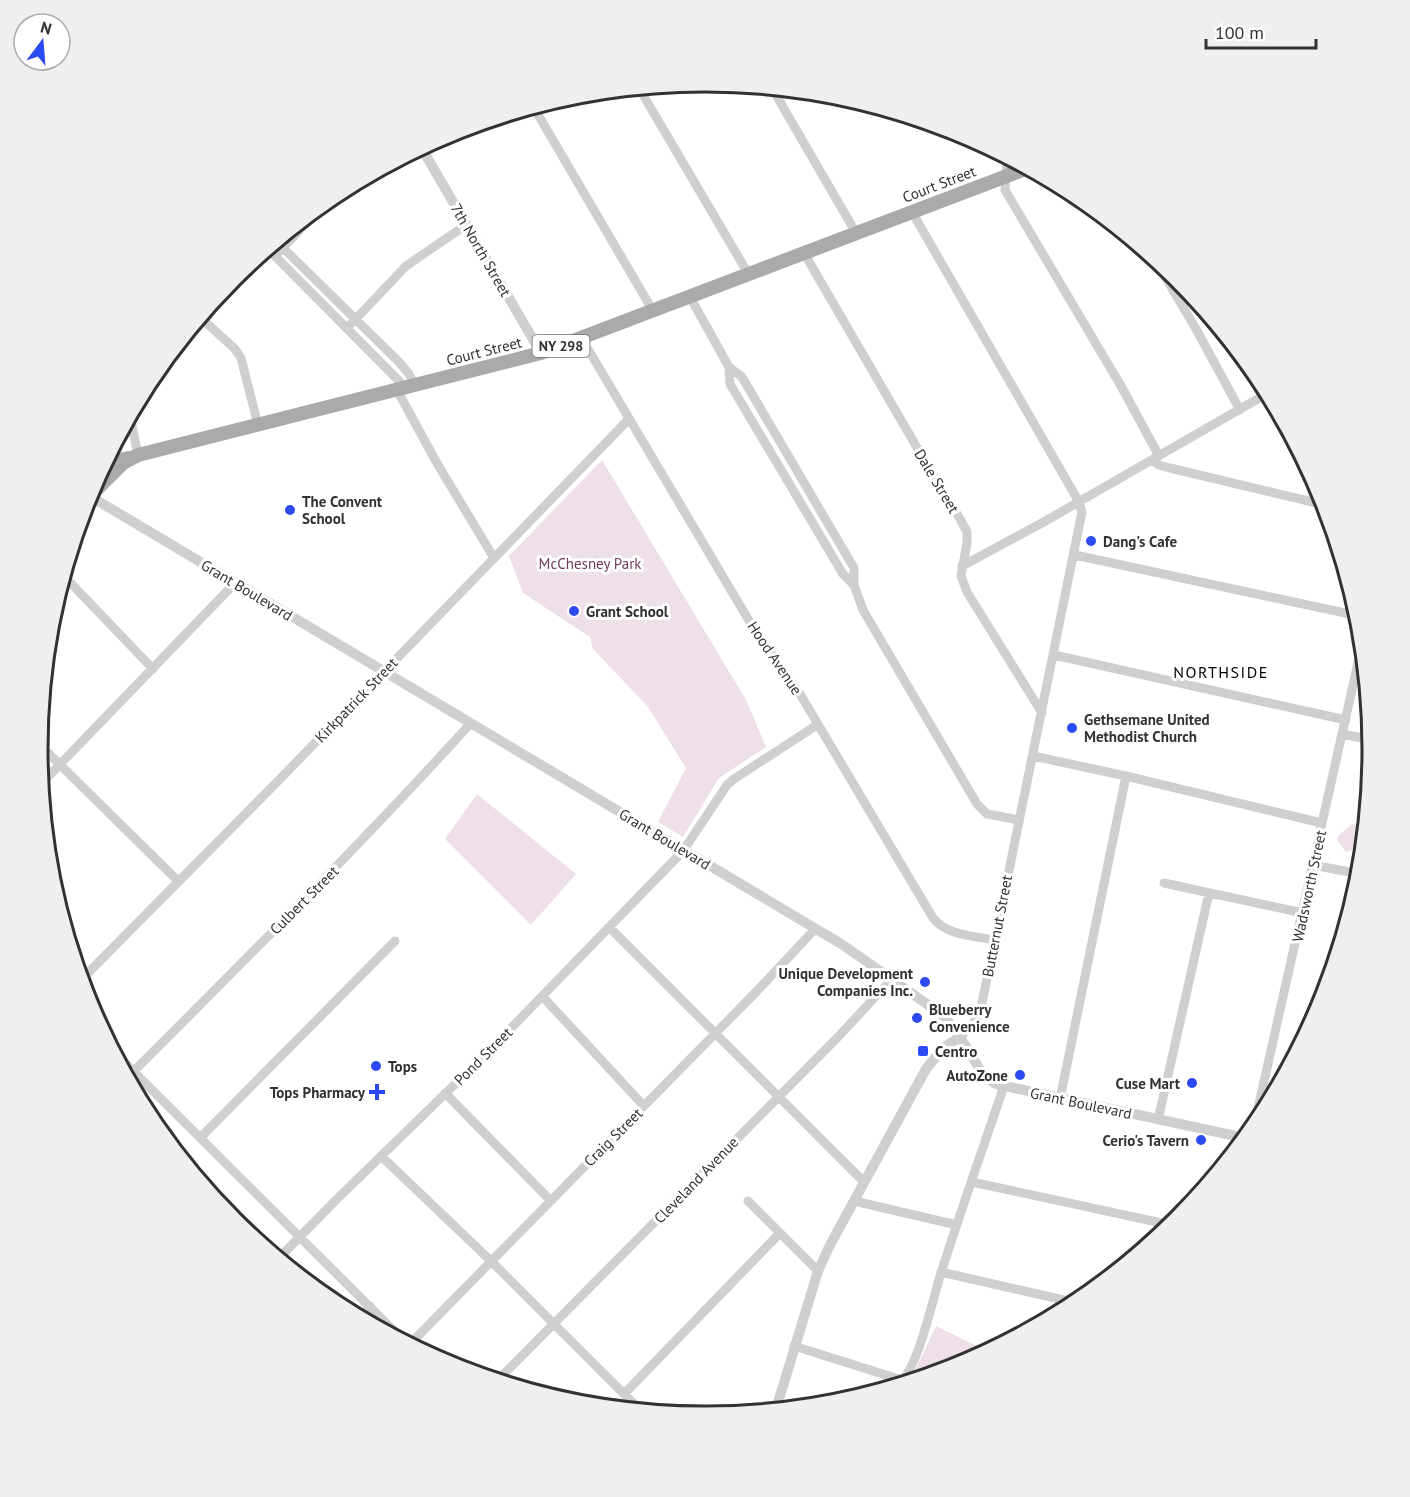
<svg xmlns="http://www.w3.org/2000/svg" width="1410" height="1497" font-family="'PT Sans',sans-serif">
<rect width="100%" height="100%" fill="#fff"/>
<path fill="#efdfe9" d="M 602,460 L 746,700 L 766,747 L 719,778 L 683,837 L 658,822 L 686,768 L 648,707 L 593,649 L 590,637 L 523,593 L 509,556 Z
M 477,794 L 576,874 L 531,925 L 445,839 Z
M 1352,824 L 1363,826 L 1363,843 L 1350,851 L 1346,852 L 1337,840 L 1339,835 Z
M 936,1326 L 987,1351 L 960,1365 L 910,1381 Z"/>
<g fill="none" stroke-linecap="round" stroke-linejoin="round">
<path stroke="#cfcfcf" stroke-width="9" d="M 639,88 L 749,275
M 772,88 L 856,233
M 533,106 L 653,311
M 1002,154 L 1007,161 L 1005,190 L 1121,386 L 1159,456
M 912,212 L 1079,502 L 1082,512 L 980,1013 L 972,1025 L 960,1037
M 276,241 L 399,362 L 409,374 L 415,386
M 267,248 L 406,388
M 279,252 L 331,197
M 804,253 L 926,463 L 960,519 L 967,532 L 967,543 L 961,576 L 967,592 L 1042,713
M 1154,258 L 1196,329 L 1240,410
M 690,297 L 729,367 L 742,377 L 854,568 L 854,585 L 863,610 L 977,804 L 987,814 L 1019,820
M 200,317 L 235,349 L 241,358 L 258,425
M 351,324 L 406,266 L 466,225
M 582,339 L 751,624 L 800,694 L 933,918 C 947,936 975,936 995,940
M 729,367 L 730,384 L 843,574 L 854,585
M 397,390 L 438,465 L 494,558
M 130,416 L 138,455
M 1152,460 L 1159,465 L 1170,468 L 1325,505
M 1075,555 L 1359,616
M 962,566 L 1042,523 L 1268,393
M 63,575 L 153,669
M 1054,655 L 1346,720
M 1342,734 L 1372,740
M 38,743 L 178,881
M 1033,756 L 1126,776 L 1322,823
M 41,784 L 235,583
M 1313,865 L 1360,874
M 1164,883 L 1303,913
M 609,927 L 864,1182
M 81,980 L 279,780 L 629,419
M 542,996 L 644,1106
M 113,1051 L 404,1341
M 134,1071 C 248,957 362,843 470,724
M 445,1093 L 551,1201
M 1060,1099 L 1126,776
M 1158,1120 L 1209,893
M 1254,1126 L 1362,645
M 201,1137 L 395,941
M 381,1156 L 491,1261 L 640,1410
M 972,1182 L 1171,1225
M 748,1201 L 818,1271
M 854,1201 L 957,1225
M 279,1258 L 337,1199 L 486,1054 L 683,851 L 727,785 L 734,779 L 817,725
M 941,1272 L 1077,1303
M 360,1317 L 370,1306
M 410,1344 L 756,992 L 815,929
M 794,1346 L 902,1380 C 919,1364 933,1298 941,1273 C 961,1210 983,1148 1004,1086
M 415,1347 L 421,1347 L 438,1359
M 498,1380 L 837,1038 L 892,979
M 624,1394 L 780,1233"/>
<path stroke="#cfcfcf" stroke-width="10" d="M 421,147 L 541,353
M 88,495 L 843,945 L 944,1016 L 960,1037 L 984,1076 L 996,1084 L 1245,1138
M 776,1409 L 818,1271 L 830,1245 L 926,1069 L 943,1048 L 960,1037"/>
<path stroke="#aaa" stroke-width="14" d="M 105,463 L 129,458
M 86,500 L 123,463 L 138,455 L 541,353 L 1028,168"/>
</g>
<g fill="#2b4af2" stroke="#fff" stroke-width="2">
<circle cx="290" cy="510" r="6"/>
<circle cx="1091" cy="541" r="6"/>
<circle cx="574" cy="611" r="6"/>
<circle cx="1072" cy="728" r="6"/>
<circle cx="925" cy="982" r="6"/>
<circle cx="917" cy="1018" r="6"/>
<rect x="917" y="1045" width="12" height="12" rx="3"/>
<circle cx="376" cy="1066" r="6"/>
<circle cx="1020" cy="1075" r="6"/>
<circle cx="1192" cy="1083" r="6"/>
<path d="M374 1083h6v6h6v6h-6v6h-6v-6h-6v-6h6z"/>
<circle cx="1201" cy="1140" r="6"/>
</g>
<g text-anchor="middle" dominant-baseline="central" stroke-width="6" stroke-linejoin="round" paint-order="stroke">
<rect fill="#fff" stroke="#707070" stroke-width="1.5" x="532.5" y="335" width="57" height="22" rx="4.5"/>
<g font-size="14" font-weight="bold" fill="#323232">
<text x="561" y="346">NY 298</text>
</g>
<g font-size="15" fill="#323232" stroke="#fff">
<text transform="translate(939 184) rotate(-21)">Court Street</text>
<text transform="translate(481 250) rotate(60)">7th North Street</text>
<text transform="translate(484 351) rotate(-14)">Court Street</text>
<text transform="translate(937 481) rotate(59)">Dale Street</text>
<text transform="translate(247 590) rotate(31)">Grant Boulevard</text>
<text transform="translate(775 658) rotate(56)">Hood Avenue</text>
<text transform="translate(356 700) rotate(-46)">Kirkpatrick Street</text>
<text transform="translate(665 839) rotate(31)">Grant Boulevard</text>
<text transform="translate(1309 886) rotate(-78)">Wadsworth Street</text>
<text transform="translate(304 900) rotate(-45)">Culbert Street</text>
<text transform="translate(997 926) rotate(-79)">Butternut Street</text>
<text transform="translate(483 1056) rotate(-45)">Pond Street</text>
<text transform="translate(1081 1103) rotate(12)">Grant Boulevard</text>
<text transform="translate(613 1137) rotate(-45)">Craig Street</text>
<text transform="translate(696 1180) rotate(-46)">Cleveland Avenue</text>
</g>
<g font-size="15" font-weight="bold" fill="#323232" stroke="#fff" text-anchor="start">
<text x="302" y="501">The Convent<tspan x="302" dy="17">School</tspan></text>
<text x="1103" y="541">Dang's Cafe</text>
<text x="586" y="611">Grant School</text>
<text x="1084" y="719">Gethsemane United<tspan x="1084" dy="17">Methodist Church</tspan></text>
<text x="913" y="973" text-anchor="end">Unique Development<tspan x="913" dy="17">Companies Inc.</tspan></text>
<text x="929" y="1009">Blueberry<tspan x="929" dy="17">Convenience</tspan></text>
<text x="935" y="1051">Centro</text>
<text x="388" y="1066">Tops</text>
<text x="1008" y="1075" text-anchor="end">AutoZone</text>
<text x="1180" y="1083" text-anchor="end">Cuse Mart</text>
<text x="365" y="1092" text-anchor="end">Tops Pharmacy</text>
<text x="1189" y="1140" text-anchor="end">Cerio's Tavern</text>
</g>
<g font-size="15" fill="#723b59" stroke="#fff">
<text x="590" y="563">McChesney Park</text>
</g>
<g font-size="16" letter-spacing="1.5" fill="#000" stroke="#fff">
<text x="1221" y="672">NORTHSIDE</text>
</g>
</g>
<path d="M0 0H1410V1497H0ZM48 749a657 657 0 1 1 1314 0a657 657 0 1 1-1314 0Z" fill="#efefef" fill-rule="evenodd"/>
<path fill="none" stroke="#323232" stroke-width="3" d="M48 749a657 657 0 1 1 1314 0a657 657 0 1 1-1314 0Z"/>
<g transform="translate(42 42) rotate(16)"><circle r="28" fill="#ffffff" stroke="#adadad" stroke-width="1.5"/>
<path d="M0-4.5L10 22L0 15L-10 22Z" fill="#2b4af2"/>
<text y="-9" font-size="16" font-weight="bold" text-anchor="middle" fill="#323232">N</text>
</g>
<path d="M1206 39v9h110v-9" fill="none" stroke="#323232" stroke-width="3"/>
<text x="1215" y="39" font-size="18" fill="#323232" stroke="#ffffff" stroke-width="4.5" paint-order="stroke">100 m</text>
</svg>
